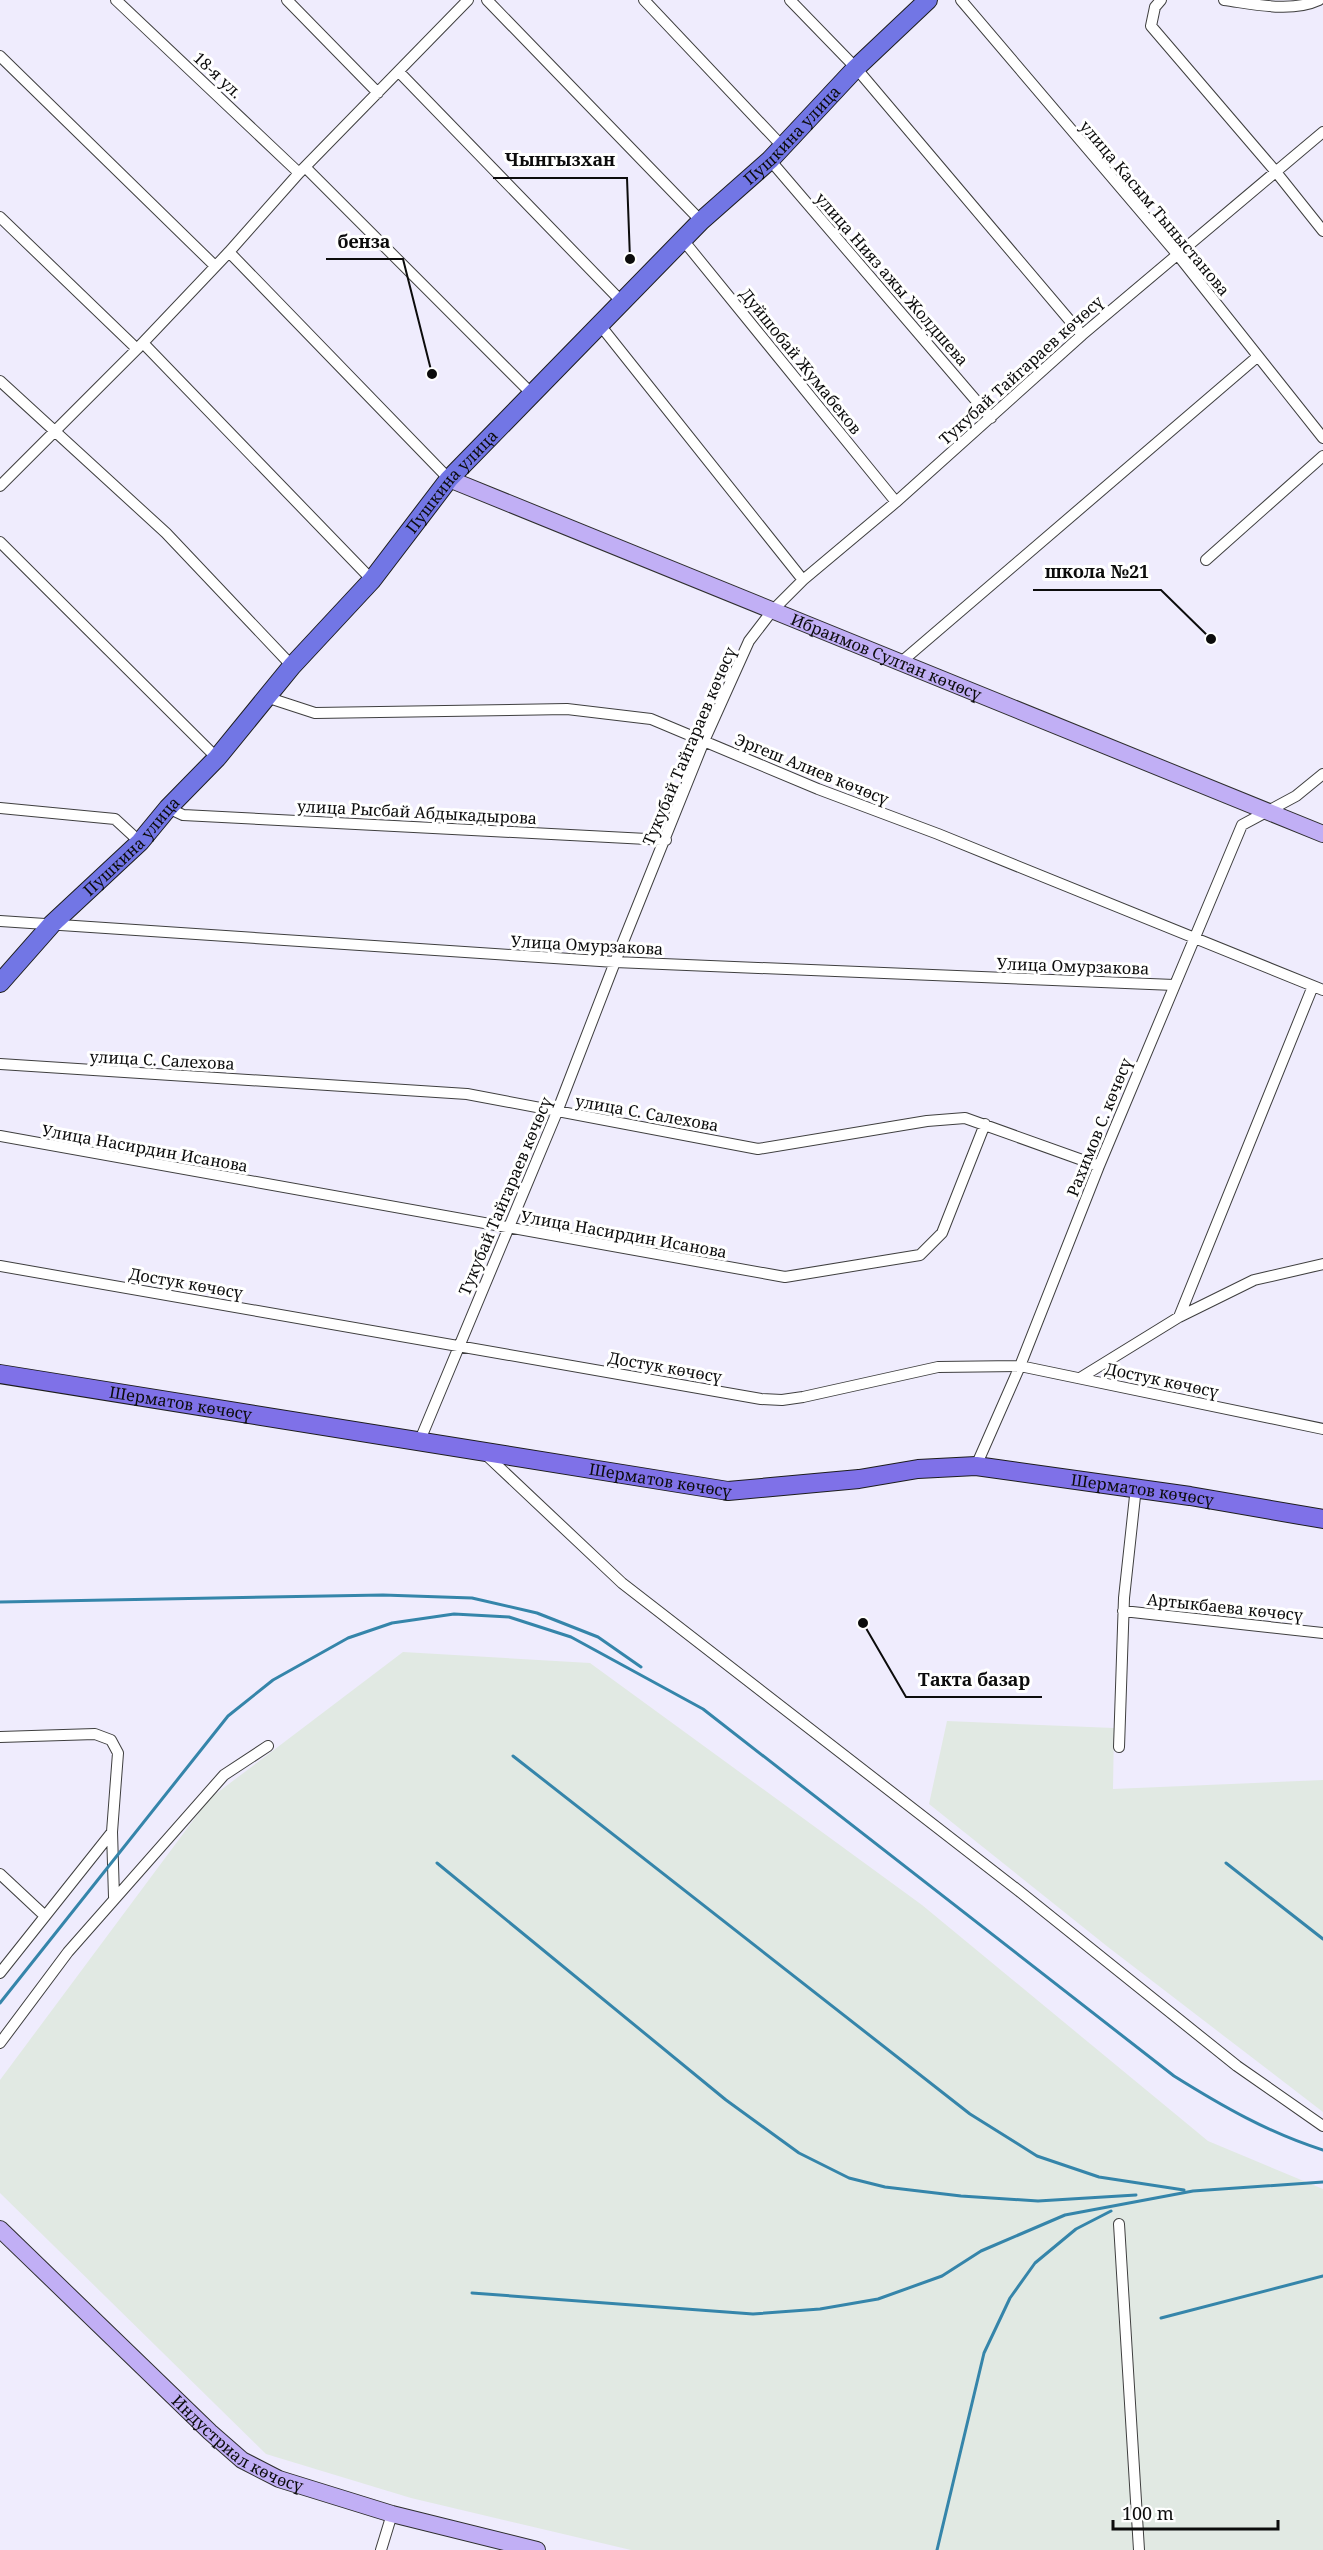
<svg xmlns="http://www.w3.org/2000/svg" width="1323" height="2550" font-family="'Noto Serif',serif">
<rect width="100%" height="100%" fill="#efecfd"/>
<path fill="#e1e9e3" d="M 403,1652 L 590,1663 L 922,1905 L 1208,2141 L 1323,2189 L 1323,2550 L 631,2550 L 411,2498 L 266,2454 L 0,2193 L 0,2080 L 209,1799 Z
M 947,1721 L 1114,1728 L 1113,1789 L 1323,1780 L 1323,2112 L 1108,1947 L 929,1804 Z"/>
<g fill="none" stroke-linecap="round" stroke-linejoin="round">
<g stroke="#3f3f3f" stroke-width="12">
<path id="minor" d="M 116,0 L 299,173
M 287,0 L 378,93
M 487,0 L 701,221
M 644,0 L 782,146
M 790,0 L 856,68 L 1082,335
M 961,0 L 1177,254 L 1323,438
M 1161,0 L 1155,7 L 1151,26 L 1276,172 L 1323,231
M 1224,0 C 1254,4 1291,13 1319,0
M 0,56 L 215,266
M 399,72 L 623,303
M 770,160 L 991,418
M 305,167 L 532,394
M 0,217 L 137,349
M 683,240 L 896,502
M 229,252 L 449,479
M 600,325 L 803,580
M 143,343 L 372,580
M 0,381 L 166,533 L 292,666
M 0,486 L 137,349 L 229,252 L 299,173 L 468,0
M 0,542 L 217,758
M 1206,560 L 1323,456
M 900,663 L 1257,357
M 266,697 L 315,713 L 567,709 L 651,719 L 818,789 L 938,834 L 1323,990
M 0,808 L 115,819 L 140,842
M 168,808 L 183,815 L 666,840
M 0,921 L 615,962 L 1174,985
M 0,1064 L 467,1094 L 758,1149 L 927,1121 L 965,1118 L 1099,1166
M 0,1136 L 785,1277 L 920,1255 L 942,1233 L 985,1124
M 0,1266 L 761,1399 L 782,1400 L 803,1397 L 938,1367 L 1020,1366 L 1323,1429
M 1179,1317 L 1313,986
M 1080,1378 L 1179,1317 L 1254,1280 L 1323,1264
M 420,1440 L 557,1112 L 615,962 L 704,741 L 749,641 L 772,611 L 803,580 L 896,502 L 1082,335 L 1323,132
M 484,1453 L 622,1583 L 1019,1891 L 1237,2066 L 1323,2126
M 976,1466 L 1020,1366 L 1099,1166 L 1242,825 L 1296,796 L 1323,774
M 1123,1611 L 1323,1633
M 0,1737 L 95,1734 L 111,1740 L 118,1753 L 112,1832 L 114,1897
M 1119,1747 L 1124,1598 L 1136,1487
M 0,1874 L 45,1916
M 0,1973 L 112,1832
M 0,2043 L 68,1952 L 224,1775 L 268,1746
M 1119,2224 L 1139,2550
M 381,2550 L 392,2514"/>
</g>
<g stroke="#2e2e2e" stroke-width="18">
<g id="secondary">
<path id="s1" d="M 449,479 L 1323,834"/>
<path id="s2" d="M 0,2229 L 210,2432 L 242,2460 L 279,2479 L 392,2514 L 537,2550"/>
</g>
</g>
<g stroke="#1d1d1d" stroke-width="20">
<g id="primary">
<path id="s3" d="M 0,1374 L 728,1491 L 859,1479 L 918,1469 L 976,1466 L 1190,1496 L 1323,1519"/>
</g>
</g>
<g stroke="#1d1d1d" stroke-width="20">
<g id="trunk">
<path id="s4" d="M 0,983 L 52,924 L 140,842 L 168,808 L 217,758 L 292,666 L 372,580 L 449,479 L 701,221 L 770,160 L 856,68 L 928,0"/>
</g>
</g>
<use href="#minor" stroke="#fff" stroke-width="10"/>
<use href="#secondary" stroke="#c1aff5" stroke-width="16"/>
<use href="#primary" stroke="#7f71e8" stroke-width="18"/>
<use href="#trunk" stroke="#7276e5" stroke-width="18"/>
<path stroke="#3585aa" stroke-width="3" d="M 0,1602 L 383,1595 L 472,1598 L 537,1613 L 598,1637 L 641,1667
M 513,1756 L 970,2114 L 1037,2156 L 1099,2177 L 1184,2190
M 437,1863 L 726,2100 L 799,2153 L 849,2178 L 885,2187 L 961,2196 L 1038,2201 L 1136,2195
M 1226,1863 L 1323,1939
M 0,2003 L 228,1716 L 273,1680 L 348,1638 L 392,1623 L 454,1614 L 509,1617 L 571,1637 L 703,1709 L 1174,2076 C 1222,2106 1269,2133 1323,2150
M 472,2293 L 753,2314 L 820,2309 L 878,2299 L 942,2276 L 981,2251 L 1065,2215 L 1193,2191 L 1323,2182
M 1161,2318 L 1323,2276
M 937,2550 L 984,2353 L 1010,2298 L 1035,2263 L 1076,2229 L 1111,2211"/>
</g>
<g text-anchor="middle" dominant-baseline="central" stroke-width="6" stroke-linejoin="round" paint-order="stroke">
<g font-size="16" fill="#0c0c0c" stroke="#fff">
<text transform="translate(218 75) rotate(43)">18-я ул.</text>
<text stroke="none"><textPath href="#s4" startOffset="1162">Пушкина улица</textPath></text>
<text transform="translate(1155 208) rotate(50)">улица Касым Тыныстанова</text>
<text transform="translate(892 279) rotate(49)">улица Нияз ажы Жолдшева</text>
<text transform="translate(801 361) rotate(51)">Дуйшобай Жумабеков</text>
<text transform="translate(1021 370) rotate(-42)">Тукубай Тайгараев көчөсү</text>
<text stroke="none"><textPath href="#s4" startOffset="676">Пушкина улица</textPath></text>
<text stroke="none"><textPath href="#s1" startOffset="472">Ибраимов Султан көчөсү</textPath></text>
<text transform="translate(689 746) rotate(-67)">Тукубай Тайгараев көчөсү</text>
<text transform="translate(812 769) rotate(22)">Эргеш Алиев көчөсү</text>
<text transform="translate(417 812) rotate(3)">улица Рысбай Абдыкадырова</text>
<text stroke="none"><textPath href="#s4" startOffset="190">Пушкина улица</textPath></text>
<text transform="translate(587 945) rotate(3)">Улица Омурзакова</text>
<text transform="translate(1073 966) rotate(2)">Улица Омурзакова</text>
<text transform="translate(162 1060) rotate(3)">улица С. Салехова</text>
<text transform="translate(647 1113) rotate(10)">улица С. Салехова</text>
<text transform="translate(1099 1127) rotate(-68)">Рахимов С. көчөсү</text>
<text transform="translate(145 1148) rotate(10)">Улица Насирдин Исанова</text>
<text transform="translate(505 1196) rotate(-67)">Тукубай Тайгараев көчөсү</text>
<text transform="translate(624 1234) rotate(10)">Улица Насирдин Исанова</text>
<text transform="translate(186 1283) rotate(10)">Достук көчөсү</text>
<text transform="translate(665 1367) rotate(10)">Достук көчөсү</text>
<text transform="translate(1162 1380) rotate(12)">Достук көчөсү</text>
<text stroke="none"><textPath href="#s3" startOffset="183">Шерматов көчөсү</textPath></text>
<text stroke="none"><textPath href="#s3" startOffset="669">Шерматов көчөсү</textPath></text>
<text stroke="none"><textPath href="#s3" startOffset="1155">Шерматов көчөсү</textPath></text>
<text transform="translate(1225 1607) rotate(6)">Артыкбаева көчөсү</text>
<text stroke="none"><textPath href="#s2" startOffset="322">Индустриал көчөсү</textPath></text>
</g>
</g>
<path fill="none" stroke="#0c0c0c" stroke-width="2" d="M630 259L627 178H493M432 374L403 259H326M1211 639L1161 590H1033M863 1623L906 1697H1042"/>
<g fill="#0c0c0c" stroke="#fff" stroke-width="2">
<circle cx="630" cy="259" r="6"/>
<circle cx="432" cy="374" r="6"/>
<circle cx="1211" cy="639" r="6"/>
<circle cx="863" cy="1623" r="6"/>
</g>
<g font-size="18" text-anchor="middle" font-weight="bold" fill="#0c0c0c" stroke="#fff" stroke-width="6" stroke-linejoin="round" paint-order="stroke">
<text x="560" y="166">Чынгызхан</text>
<text x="364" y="248">бенза</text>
<text x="1097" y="578">школа №21</text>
<text x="974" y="1686">Такта базар</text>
</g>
<path d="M1113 2520v9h165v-9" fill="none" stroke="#0c0c0c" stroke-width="3"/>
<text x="1122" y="2520" font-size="18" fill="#0c0c0c" stroke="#ffffff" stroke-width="4.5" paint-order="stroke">100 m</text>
</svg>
